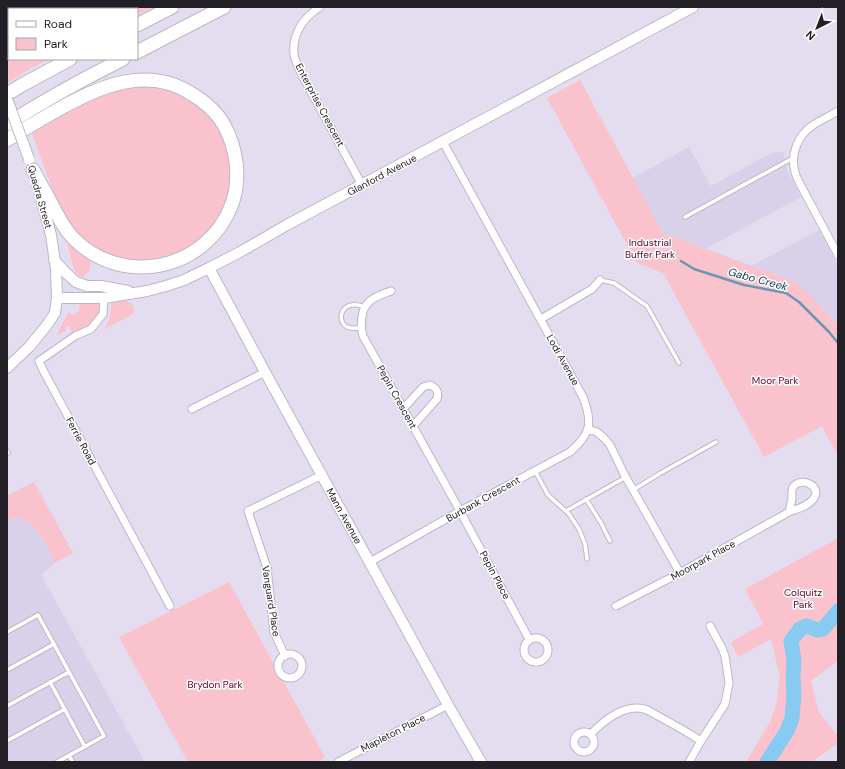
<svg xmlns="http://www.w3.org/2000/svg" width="845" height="769" font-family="'DM Sans',sans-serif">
<rect width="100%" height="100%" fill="#e3ddef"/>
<path fill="#d9d1e9" d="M 689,147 L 711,186 L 772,153 L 784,152 L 785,164 L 787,170 L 801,197 L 705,249 L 663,233 L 633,178 Z
M 819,230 L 838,266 L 838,325 L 798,283 L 751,266 Z
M 18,517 L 28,521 L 39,533 L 48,548 L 55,563 L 41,575 L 145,762 L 7,762 L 7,520 Z"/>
<path fill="#fac2cc" d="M 7,7 L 154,7 L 137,15 L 137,9 L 9,9 L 9,59 L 50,59 L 31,68 L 7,83 Z
M 580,80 L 663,233 L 798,283 L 838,325 L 838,456 L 822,426 L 764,457 L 663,273 L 637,263 L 547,98 Z
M 152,84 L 179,91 L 197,101 L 216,121 L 229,148 L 233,178 L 228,203 L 214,228 L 194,247 L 153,262 L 115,258 L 99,250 L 83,239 L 74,230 L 66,219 L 57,202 L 32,133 L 45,125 L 99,95 L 124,86 Z
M 65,235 L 88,257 L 91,263 C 90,269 88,273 83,277 L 79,276 L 74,270 Z
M 124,300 C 133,304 135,305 133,314 L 104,329 C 106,326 108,323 109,320 C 111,314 110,309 112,303 L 117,301 Z
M 94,302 C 99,304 100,306 101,311 L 93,325 L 73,335 L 69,326 L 65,328 L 67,330 L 56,336 L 68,313 L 74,315 C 78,312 81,310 79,305 L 83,303 Z
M 34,482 L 73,553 L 55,563 C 49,550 35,519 19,518 C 15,517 11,519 7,520 L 7,496 Z
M 838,538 L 838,661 L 811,681 L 819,712 L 838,736 L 838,743 L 812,762 L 746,762 L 770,722 L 776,706 L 780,677 L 771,639 L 738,657 L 731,642 L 763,624 L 745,589 Z
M 229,582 L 325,757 L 319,761 L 319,762 L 188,762 L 119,637 Z"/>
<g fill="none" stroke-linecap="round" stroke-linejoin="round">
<path stroke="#6998b5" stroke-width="2.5" d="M 681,261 L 694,269 L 744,285 L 786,293 L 799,302 L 829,332 L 838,343"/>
<path stroke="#87cbf2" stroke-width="15" d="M 767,762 L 787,731 L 792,718 L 794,694 L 793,677 L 794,660 L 791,641 L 800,629 L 807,626 L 817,630 L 823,629 L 838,611"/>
<g stroke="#bcb7c8" stroke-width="5.5">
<path id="lane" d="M 685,217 L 793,158
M 600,280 L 614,283 L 647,306 L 679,363
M 360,328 C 356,328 351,329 347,327 C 337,321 341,306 352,305 C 357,304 361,306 365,307
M 7,451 L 8,453 L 7,453
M 535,471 L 548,495 L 569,514 L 579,529 L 585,544 L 587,559
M 633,490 L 659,474 L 716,442
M 586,499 L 601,523 L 610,541
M 566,511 L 626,477
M 7,632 L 38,615 L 104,736 L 57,762
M 7,670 L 54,644
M 50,682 L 85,747
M 7,706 L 69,672
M 7,741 L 65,709
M 69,756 L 73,762"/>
</g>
<g stroke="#bcb7c8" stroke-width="9">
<path id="street" d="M 320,7 C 304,17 292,33 294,54 C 295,61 299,68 302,75 L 362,185
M 838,111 C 830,116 821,120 813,125 C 798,135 790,154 795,172 C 796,176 798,180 800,184 L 838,255
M 391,291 C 383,294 374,296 368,303 C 361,310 360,326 363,336 L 460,511 L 529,639
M 104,298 L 103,314 L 91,329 L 75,336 L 39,361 L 43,370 L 170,606
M 541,319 L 592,289 L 600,280
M 192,409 L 265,372
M 403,409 L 423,387 L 430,385 C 437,388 439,392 437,399 L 413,426
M 588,429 L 597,432 L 604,438 L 610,445 L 624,474 L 680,573
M 370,562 L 460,511 L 570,452 C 591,434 593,423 583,397 L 443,142
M 616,606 L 676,575 L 789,512 C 797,509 809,506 814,498 C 822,486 801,476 793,487 C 791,491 792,495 792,499 C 791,503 790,508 789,512
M524 650a12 12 0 1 1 24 0a12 12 0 1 1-24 0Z
M278 666a12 12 0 1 1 24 0a12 12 0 1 1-24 0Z
M 285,656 L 274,632 L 267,568 L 248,511 L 322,475
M574 742a10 10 0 1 1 20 0a10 10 0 1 1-20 0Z
M 591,734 C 603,721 624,704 644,709 C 649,710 654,714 658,716 C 673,724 687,732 701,741
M 338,762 L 448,705
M 689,762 L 701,741 L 725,704 L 729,683 L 725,656 L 722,648 L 710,626"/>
</g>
<g stroke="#bcb7c8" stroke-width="12">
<path id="secondary" d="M 54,260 L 67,274 L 76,282 L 87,286 L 101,286 L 128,291
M 209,268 L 265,372 L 448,705 L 481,762
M 57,298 L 104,298 L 147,291 L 166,286 L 184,280 L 209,268 L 240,252 L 285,226 L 693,7
M 7,368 L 30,346 L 47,325 L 55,313 L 57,298 L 56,269 L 51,235 L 37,184"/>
</g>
<g stroke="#bcb7c8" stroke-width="15">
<path id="highway" d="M 137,25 L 172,7
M 137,52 L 224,7
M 7,94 L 22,85 L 70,59
M 7,124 C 45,100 83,79 123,59
M 7,140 C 24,129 41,119 59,109 C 100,86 148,65 192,94 C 205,102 217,112 224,125 C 237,149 241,178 232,204 C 207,271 122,288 73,238 C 63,227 59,218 52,205 C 46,193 39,182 33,170"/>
</g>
<use href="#lane" stroke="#fff" stroke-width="3.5"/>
<use href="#street" stroke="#fff" stroke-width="7"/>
<use href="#secondary" stroke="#fff" stroke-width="10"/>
<use href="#highway" stroke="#fff" stroke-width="13"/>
<g stroke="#bcb7c8" stroke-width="12" stroke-linecap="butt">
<path id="secondary-bridge" d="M 7,99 L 29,159"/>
</g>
<use href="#secondary-bridge" stroke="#fff" stroke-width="10"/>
</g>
<g text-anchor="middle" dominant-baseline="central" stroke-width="3" stroke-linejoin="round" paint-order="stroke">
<g font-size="10" fill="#222026" stroke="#fff">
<text transform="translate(320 105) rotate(62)">Enterprise Crescent</text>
<text transform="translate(382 175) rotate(-28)">Glanford Avenue</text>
<text transform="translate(40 197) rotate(74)">Quadra Street</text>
<text transform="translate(563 360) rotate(61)">Lodi Avenue</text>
<text transform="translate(397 397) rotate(61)">Pepin Crescent</text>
<text transform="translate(81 441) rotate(62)">Ferrie Road</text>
<text transform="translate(483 499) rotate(-29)">Burbank Crescent</text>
<text transform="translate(344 516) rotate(61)">Mann Avenue</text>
<text transform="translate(703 560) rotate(-29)">Moorpark Place</text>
<text transform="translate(495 575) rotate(62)">Pepin Place</text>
<text transform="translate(271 601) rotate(81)">Vanguard Place</text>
<text transform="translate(393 733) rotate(-27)">Mapleton Place</text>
</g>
<g font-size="10" fill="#5b0326" stroke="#fff">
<text x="650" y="242">Industrial<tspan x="650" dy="12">Buffer Park</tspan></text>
<text x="775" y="380">Moor Park</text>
<text x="803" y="592">Colquitz<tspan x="803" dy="12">Park</tspan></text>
<text x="215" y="684">Brydon Park</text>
</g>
<g font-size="11" font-style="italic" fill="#003b55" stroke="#fff">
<text transform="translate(758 279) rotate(15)">Gabo Creek</text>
</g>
</g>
<rect width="845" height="769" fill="none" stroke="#222026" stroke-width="16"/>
<rect x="8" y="8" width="130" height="52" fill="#ffffff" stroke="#a7a6a8"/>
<rect x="16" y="21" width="20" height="6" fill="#ffffff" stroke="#a7a6a8"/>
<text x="44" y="28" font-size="12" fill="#222026">Road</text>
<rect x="16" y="38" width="20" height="12" fill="#fac2cc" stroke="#a7a6a8"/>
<text x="44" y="48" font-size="12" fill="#222026">Park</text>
<g transform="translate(817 28) rotate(222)" stroke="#ffffff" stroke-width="3" paint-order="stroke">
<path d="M0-3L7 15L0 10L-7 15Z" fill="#222026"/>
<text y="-6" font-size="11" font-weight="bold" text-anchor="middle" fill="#222026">N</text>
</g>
</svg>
